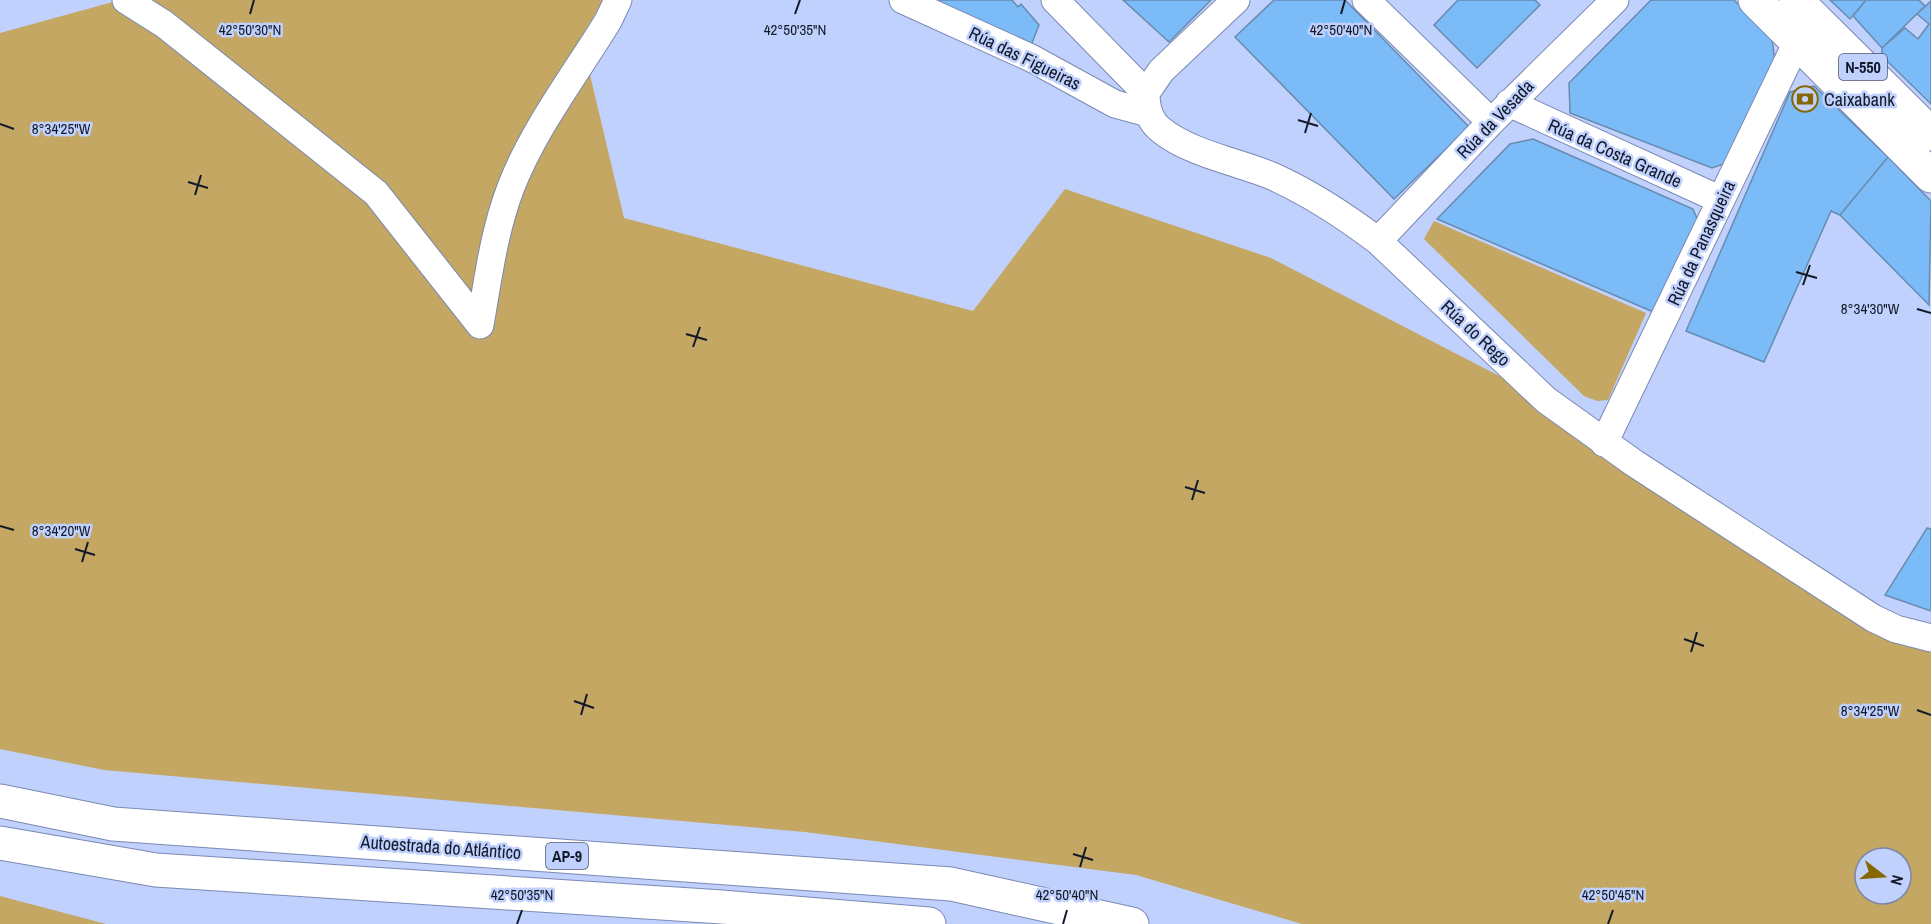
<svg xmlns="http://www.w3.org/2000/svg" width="1931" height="924" font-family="'Archivo Narrow',sans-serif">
<rect width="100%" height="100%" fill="#c0d1fe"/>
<path fill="#c3a762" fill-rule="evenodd" d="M 120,0 L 604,0 L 581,37 L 624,218 L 973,311 L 1065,189 L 1271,258 L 1546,400 L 1891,641 L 1931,652 L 1931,924 L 1302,924 L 1136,875 L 805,832 L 104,770 L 0,749 L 0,33 ZM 1865,858 L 1901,858 L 1901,894 L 1865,894 Z
M 1434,221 L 1646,313 L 1608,400 L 1597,401 L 1584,396 L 1424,239 Z
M 0,896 L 106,924 L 0,924 Z"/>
<path fill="#7bbbf8" stroke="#688bae" stroke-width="1.5" d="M 925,0 L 1012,0 L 1018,7 L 1021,4 L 1039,25 L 1030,48 Z
M 1123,0 L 1211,0 L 1169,42 Z
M 1274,0 L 1345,0 L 1469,127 L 1394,199 L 1235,37 Z
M 1458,0 L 1535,0 L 1540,5 L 1477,68 L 1434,25 Z
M 1651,0 L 1734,0 L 1772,38 L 1775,63 L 1732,161 L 1712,168 L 1570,113 L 1569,83 Z
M 1830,0 L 1866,0 L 1850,19 Z
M 1866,0 L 1919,0 L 1925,6 L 1882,48 L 1853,16 Z
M 1931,1 L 1931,104 L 1882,56 L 1882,48 L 1905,28 L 1918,39 L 1929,24 L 1917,14 Z
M 1814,86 L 1888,157 L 1840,215 L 1831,211 L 1764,362 L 1686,331 L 1790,92 Z
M 1533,139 L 1693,209 L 1702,230 L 1665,317 L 1437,219 L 1510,144 Z
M 1888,157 L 1931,201 L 1929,305 L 1840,215 Z
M 1927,528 L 1931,529 L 1931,611 L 1885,595 Z"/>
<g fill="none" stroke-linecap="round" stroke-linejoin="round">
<g stroke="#7a89b3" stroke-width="29">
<path id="street" d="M 126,0 L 164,24 L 376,193 L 480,325
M 903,0 L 1031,58 L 1115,104 L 1148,113
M 1055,0 L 1146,93 C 1146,108 1149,121 1161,130 C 1189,153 1238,162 1272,176 C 1310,193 1345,216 1378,241 L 1546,400 L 1634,463 L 1873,618 L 1896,629 L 1931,638
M 1366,0 L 1491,122
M 1146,93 L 1161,71 L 1236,0
M 1509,103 L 1721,200
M 1378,241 L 1491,122 L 1615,0
M 480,325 C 488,279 494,231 511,187 C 534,128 575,75 608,21 L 618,0
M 1604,443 L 1797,42"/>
</g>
<g stroke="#7a89b3" stroke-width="35">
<path id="highway" d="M 1755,0 L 1931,176
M 1796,0 L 1931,134
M 0,801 L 113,824 L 951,884 L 1132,924
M 0,843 L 156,870 L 722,907 L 929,924"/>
</g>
<use href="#street" stroke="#fff" stroke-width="27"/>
<use href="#highway" stroke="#fff" stroke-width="33"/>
</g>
<path fill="none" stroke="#131929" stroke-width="2" d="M 250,14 L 254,0M 795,14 L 800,0M 1341,14 L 1345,0M 1298,120 L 1318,126M 0,124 L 14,129M 1305,133 L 1311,113M 188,182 L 208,188M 195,195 L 201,175M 1796,272 L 1817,278M 1803,285 L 1810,265M 1917,309 L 1931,313M 686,334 L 707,340M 693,347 L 700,327M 1185,487 L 1205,493M 1192,500 L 1198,480M 0,526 L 14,530M 75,549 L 95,555M 82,562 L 88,542M 1684,639 L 1704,646M 1691,652 L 1697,632M 574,701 L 594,708M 1917,710 L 1931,715M 581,715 L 587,694M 1073,854 L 1093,860M 1080,867 L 1086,847M 517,924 L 522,910M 1063,924 L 1067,910M 1608,924 L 1613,910"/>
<defs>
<g id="bank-ring" transform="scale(1.35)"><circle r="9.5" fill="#c0d1fe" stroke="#866802" stroke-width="1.5"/><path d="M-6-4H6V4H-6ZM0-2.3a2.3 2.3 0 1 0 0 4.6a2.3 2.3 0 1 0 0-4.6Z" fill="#866802"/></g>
</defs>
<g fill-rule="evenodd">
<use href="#bank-ring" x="1805" y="99"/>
</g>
<g text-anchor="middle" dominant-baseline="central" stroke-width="5" stroke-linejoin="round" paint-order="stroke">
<g fill="#c0d1fe" stroke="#475069" stroke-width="1.5">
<rect x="1839" y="54" width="48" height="26" rx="4.5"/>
<rect x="546" y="843" width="42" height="26" rx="4.5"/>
</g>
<g font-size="16" font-weight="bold" fill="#131929">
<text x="1863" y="67">N-550</text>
<text x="567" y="856">AP-9</text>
</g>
<g font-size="18" fill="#131929" stroke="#c0d1fe">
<text transform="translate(1025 58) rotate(26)">Rúa das Figueiras</text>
<text transform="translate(1495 119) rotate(-46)">Rúa da Vesada</text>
<text transform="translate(1615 153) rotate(24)">Rúa da Costa Grande</text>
<text transform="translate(1701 243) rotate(-65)">Rúa da Panasqueira</text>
<text transform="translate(1476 333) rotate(43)">Rúa do Rego</text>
<text transform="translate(441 847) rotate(4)">Autoestrada do Atlántico</text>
</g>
<g font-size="18" fill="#131929" stroke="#c0d1fe" text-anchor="start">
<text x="1824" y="99">Caixabank</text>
</g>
</g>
<g font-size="15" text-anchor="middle" fill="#131929" stroke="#c0d1fe" stroke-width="5" stroke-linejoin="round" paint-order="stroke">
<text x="250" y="35">42°50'30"N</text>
<text x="795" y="35">42°50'35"N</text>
<text x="1341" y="35">42°50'40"N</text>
<text x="61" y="134">8°34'25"W</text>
<text x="1870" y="314">8°34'30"W</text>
<text x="61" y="536">8°34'20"W</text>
<text x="1870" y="716">8°34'25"W</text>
<text x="522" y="900">42°50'35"N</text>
<text x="1067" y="900">42°50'40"N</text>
<text x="1613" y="900">42°50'45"N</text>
</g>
<g transform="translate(1883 876) rotate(107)"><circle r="28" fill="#c0d1fe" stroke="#7b87a9" stroke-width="1.5"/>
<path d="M0-4.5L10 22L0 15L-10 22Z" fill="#866802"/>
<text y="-9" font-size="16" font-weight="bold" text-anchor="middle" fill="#131929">N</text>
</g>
</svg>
